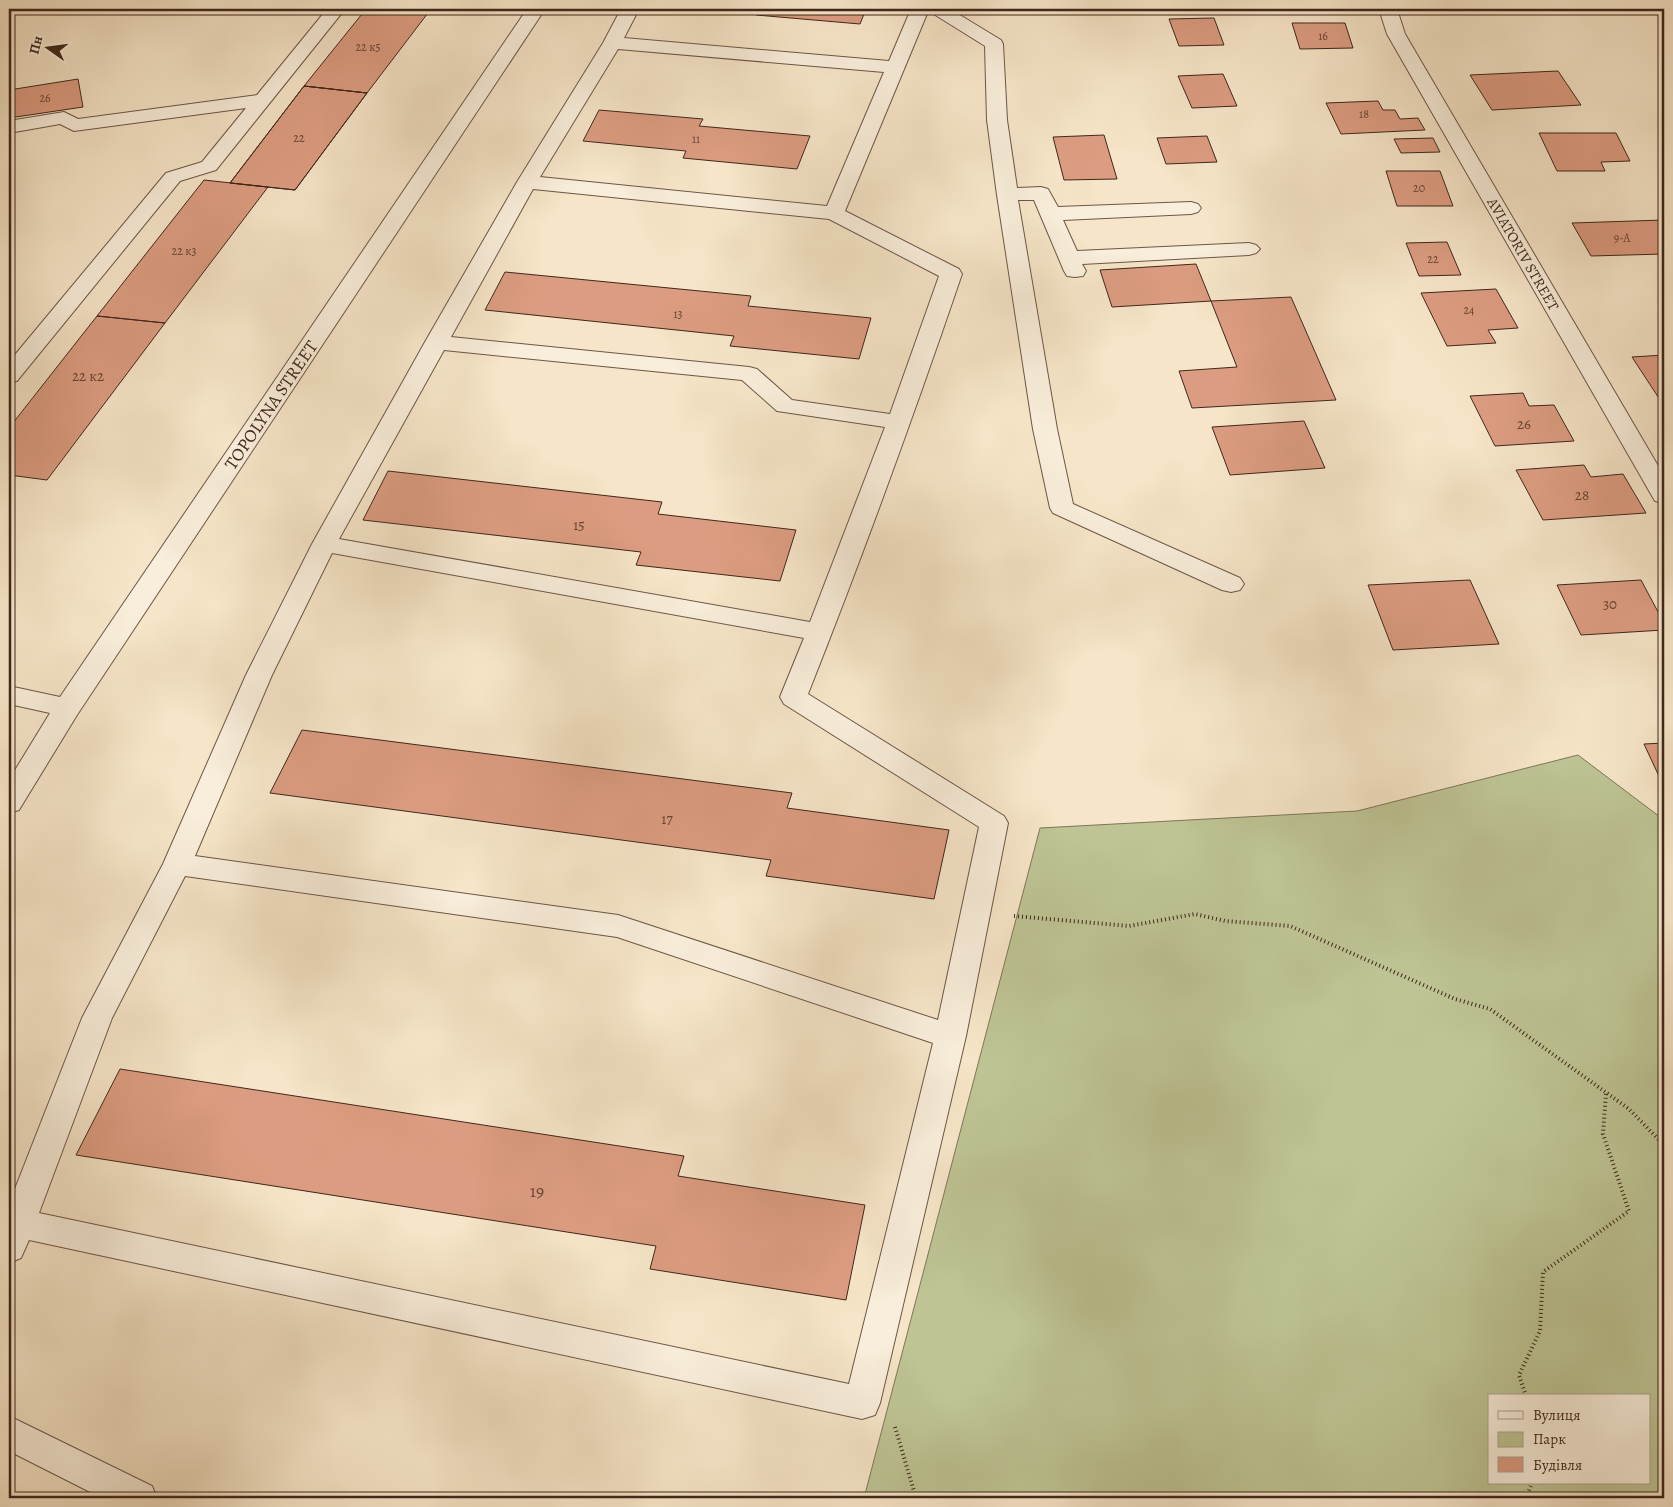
<svg xmlns="http://www.w3.org/2000/svg" width="1673" height="1507" font-family="Alegreya,serif">
<rect width="100%" height="100%" fill="#f6e5c8"/>
<filter id="stains"><feTurbulence type="fractalNoise" baseFrequency=".004" numOctaves="4"/><feColorMatrix values="0 0 0 0 .2 0 0 0 0 .09 0 0 0 0 .02 0 0 0 .5 -.17"/></filter>
<radialGradient id="worn" r=".72"><stop offset=".6" stop-color="#630" stop-opacity="0"/><stop offset="1" stop-color="#630" stop-opacity=".3"/></radialGradient>
<path fill="#bec494" stroke="#7e7658" fill-rule="evenodd" d="M 1578,755 L 1664,820 L 1664,1498 L 864,1498 L 1040,828 L 1357,811 ZM 1489,1396 L 1649,1396 L 1649,1483 L 1489,1483 Z"/>
<path fill="#dc9c81" stroke="#3f271b" d="M 366,9 L 431,9 L 367,93 L 304,86 Z
M 755,9 L 866,9 L 860,24 L 756,15 L 759,9 Z
M 1214,18 L 1224,45 L 1179,46 L 1169,19 Z
M 1292,23 L 1345,23 L 1353,48 L 1300,49 Z
M 1558,71 L 1581,105 L 1492,110 L 1470,75 Z
M 1223,74 L 1237,106 L 1192,108 L 1178,76 Z
M 78,79 L 83,107 L 9,118 L 9,90 Z
M 304,86 L 367,93 L 295,190 L 230,183 Z
M 304,86 L 367,93 L 295,190 L 230,183 Z
M 1378,101 L 1383,110 L 1395,110 L 1400,119 L 1418,118 L 1425,130 L 1341,134 L 1326,103 Z
M 599,110 L 703,119 L 699,126 L 810,136 L 797,169 L 683,158 L 686,151 L 583,141 Z
M 1539,133 L 1616,133 L 1630,161 L 1601,162 L 1605,171 L 1557,171 Z
M 1104,135 L 1117,179 L 1064,180 L 1053,137 Z
M 1207,136 L 1217,162 L 1166,164 L 1157,138 Z
M 1433,138 L 1440,152 L 1401,153 L 1394,139 Z
M 1386,171 L 1440,171 L 1453,206 L 1397,206 Z
M 204,180 L 268,187 L 165,323 L 97,316 Z
M 1664,220 L 1664,254 L 1591,256 L 1572,223 Z
M 1447,242 L 1461,275 L 1419,276 L 1406,243 Z
M 1196,264 L 1211,301 L 1112,307 L 1100,270 Z
M 505,272 L 751,296 L 748,306 L 871,318 L 859,359 L 730,346 L 734,336 L 485,310 Z
M 1496,289 L 1518,328 L 1488,330 L 1496,343 L 1447,346 L 1421,293 Z
M 1291,297 L 1336,400 L 1192,408 L 1179,371 L 1237,367 L 1211,301 Z
M 97,316 L 165,323 L 47,480 L 9,475 L 9,428 Z
M 1664,355 L 1664,406 L 1632,357 Z
M 1523,393 L 1529,406 L 1554,405 L 1574,441 L 1495,446 L 1470,396 Z
M 1304,421 L 1325,468 L 1230,475 L 1212,427 Z
M 1584,465 L 1591,477 L 1623,474 L 1646,513 L 1543,520 L 1516,470 Z
M 388,471 L 662,502 L 658,514 L 796,530 L 780,581 L 636,565 L 641,552 L 363,520 Z
M 1470,580 L 1499,644 L 1393,650 L 1368,585 Z
M 1641,580 L 1664,623 L 1664,630 L 1581,635 L 1557,585 Z
M 302,730 L 792,793 L 787,808 L 949,830 L 934,899 L 766,876 L 771,860 L 270,793 Z
M 1664,743 L 1664,787 L 1644,744 Z
M 120,1069 L 684,1156 L 678,1176 L 865,1205 L 846,1300 L 650,1269 L 656,1246 L 76,1155 Z"/>
<g fill="none" stroke-linecap="round" stroke-linejoin="round">
<g stroke="#6d5646" stroke-width="2">
<path id="minor" d="M 327,9 L 345,9 L 216,170 L 180,181 L 17,381 L 9,383 L 9,362 L 166,173 L 202,162 L 246,108 L 74,131 L 60,124 L 9,133 L 9,121 L 64,112 L 78,119 L 257,95 Z
M 527,9 L 545,9 L 77,715 L 19,810 L 9,813 L 9,780 L 50,713 L 9,704 L 9,686 L 60,697 Z
M 621,9 L 639,9 L 624,38 L 889,61 L 911,9 L 929,9 L 845,211 L 959,269 L 962,274 C 914,415 863,555 808,694 L 1004,816 L 1008,823 L 966,1036 L 880,1403 L 875,1415 L 862,1419 L 29,1240 L 21,1258 L 9,1263 L 9,1204 L 82,1018 L 163,864 L 246,675 L 312,544 L 425,342 L 517,182 L 603,43 ZM 618,49 L 884,72 L 827,206 L 540,177 ZM 533,189 L 829,219 L 939,276 L 890,414 L 792,400 L 757,369 L 749,367 L 451,337 ZM 444,350 L 742,380 L 777,411 L 885,427 L 810,622 L 339,539 ZM 332,553 L 804,638 L 780,697 L 784,704 L 979,827 L 938,1020 L 618,915 L 195,856 L 272,675 ZM 185,876 L 617,937 L 933,1043 L 849,1384 L 39,1213 L 112,1018 Z
M 929,9 L 950,9 L 1001,40 L 1003,44 L 1007,120 L 1017,188 L 1041,187 L 1048,189 L 1058,207 L 1191,202 L 1198,204 L 1201,208 L 1198,212 L 1191,214 L 1063,220 L 1077,251 L 1249,243 L 1256,245 L 1260,249 L 1256,253 L 1249,255 L 1082,264 L 1086,271 L 1083,276 L 1075,277 L 1067,276 L 1064,271 L 1034,200 L 1018,200 L 1057,429 L 1073,504 L 1240,578 L 1244,584 L 1240,590 L 1231,592 L 1222,590 L 1053,513 L 1050,508 L 1033,429 L 997,195 L 987,120 L 985,46 L 932,13 Z
M 1379,9 L 1397,9 L 1405,34 L 1664,476 L 1664,503 L 1655,501 L 1652,496 L 1387,34 Z
M 9,1416 L 152,1486 L 157,1498 L 102,1498 L 9,1451 Z"/>
</g>
<path stroke="#3f271b" stroke-width="4" stroke-dasharray="1 3" stroke-linecap="butt" d="M 1014,916 L 1129,926 L 1195,914 L 1225,921 L 1290,926 L 1455,999 L 1490,1009 L 1629,1109 L 1664,1145
M 1526,1396 L 1519,1375 L 1540,1331 L 1543,1272 L 1629,1211 L 1603,1134 L 1606,1093
M 895,1427 L 916,1498
M 1526,1498 L 1532,1483"/>
<use href="#minor" fill="#f9eedb" fill-rule="evenodd"/>
</g>
<g text-anchor="middle" dominant-baseline="central" stroke-width="4.5" stroke-linejoin="round" paint-order="stroke">
<g font-size="12" fill="#664434">
<text x="1323" y="36">16</text>
<text x="368" y="47">22 к5</text>
<text x="45" y="98">26</text>
<text x="1364" y="114">18</text>
<text x="299" y="138">22</text>
<text x="696" y="139">11</text>
<text x="1419" y="188">20</text>
<text x="1622" y="238">9-А</text>
<text x="184" y="251">22 к3</text>
<text x="1433" y="259">22</text>
<text x="1469" y="310">24</text>
<text x="678" y="314">13</text>
</g>
<g font-size="15" fill="#3f271b" stroke="#f9eedb">
<text transform="translate(1523 254) rotate(60)">AVIATORIV STREET</text>
</g>
<g font-size="15" fill="#664434">
<text x="88" y="376">22 к2</text>
<text x="1524" y="424">26</text>
<text x="1582" y="495">28</text>
<text x="579" y="525">15</text>
<text x="1610" y="604">30</text>
<text x="667" y="819">17</text>
</g>
<g font-size="18" fill="#3f271b" stroke="#f9eedb">
<text transform="translate(271 405) rotate(-56)">TOPOLYNA STREET</text>
</g>
<g font-size="18" fill="#664434">
<text x="537" y="1191">19</text>
</g>
</g>
<rect width="1673" height="1507" fill="none" stroke="#f6e5c8" stroke-width="30"/>
<rect x="10" y="10" width="1653" height="1487" fill="none" stroke="#3f271b" stroke-width="2.5"/>
<rect x="15" y="15" width="1643" height="1477" fill="none" stroke="#3f271b"/>
<rect x="1488" y="1394" width="162" height="90" fill="#f9eedb" stroke="#af9e8e"/>
<rect x="1498" y="1411" width="25" height="8" fill="#f9eedb" stroke="#af9e8e"/>
<text x="1533" y="1420" font-size="15" fill="#3f271b">Вулиця</text>
<rect x="1498" y="1432" width="25" height="15" fill="#bec494" stroke="#af9e8e"/>
<text x="1533" y="1444" font-size="15" fill="#3f271b">Парк</text>
<rect x="1498" y="1457" width="25" height="15" fill="#dc9c81" stroke="#af9e8e"/>
<text x="1533" y="1470" font-size="15" fill="#3f271b">Будівля</text>
<g transform="translate(48 48) rotate(284)" stroke="#f9eedb" stroke-width="4" paint-order="stroke">
<path d="M0-4L9 19L0 12L-9 19Z" fill="#3f271b"/>
<text y="-8" font-size="14" font-weight="bold" text-anchor="middle" fill="#3f271b">Пн</text>
</g>
<rect width="100%" height="100%" filter="url(#stains)"/>
<rect width="100%" height="100%" fill="url(#worn)"/>
</svg>
